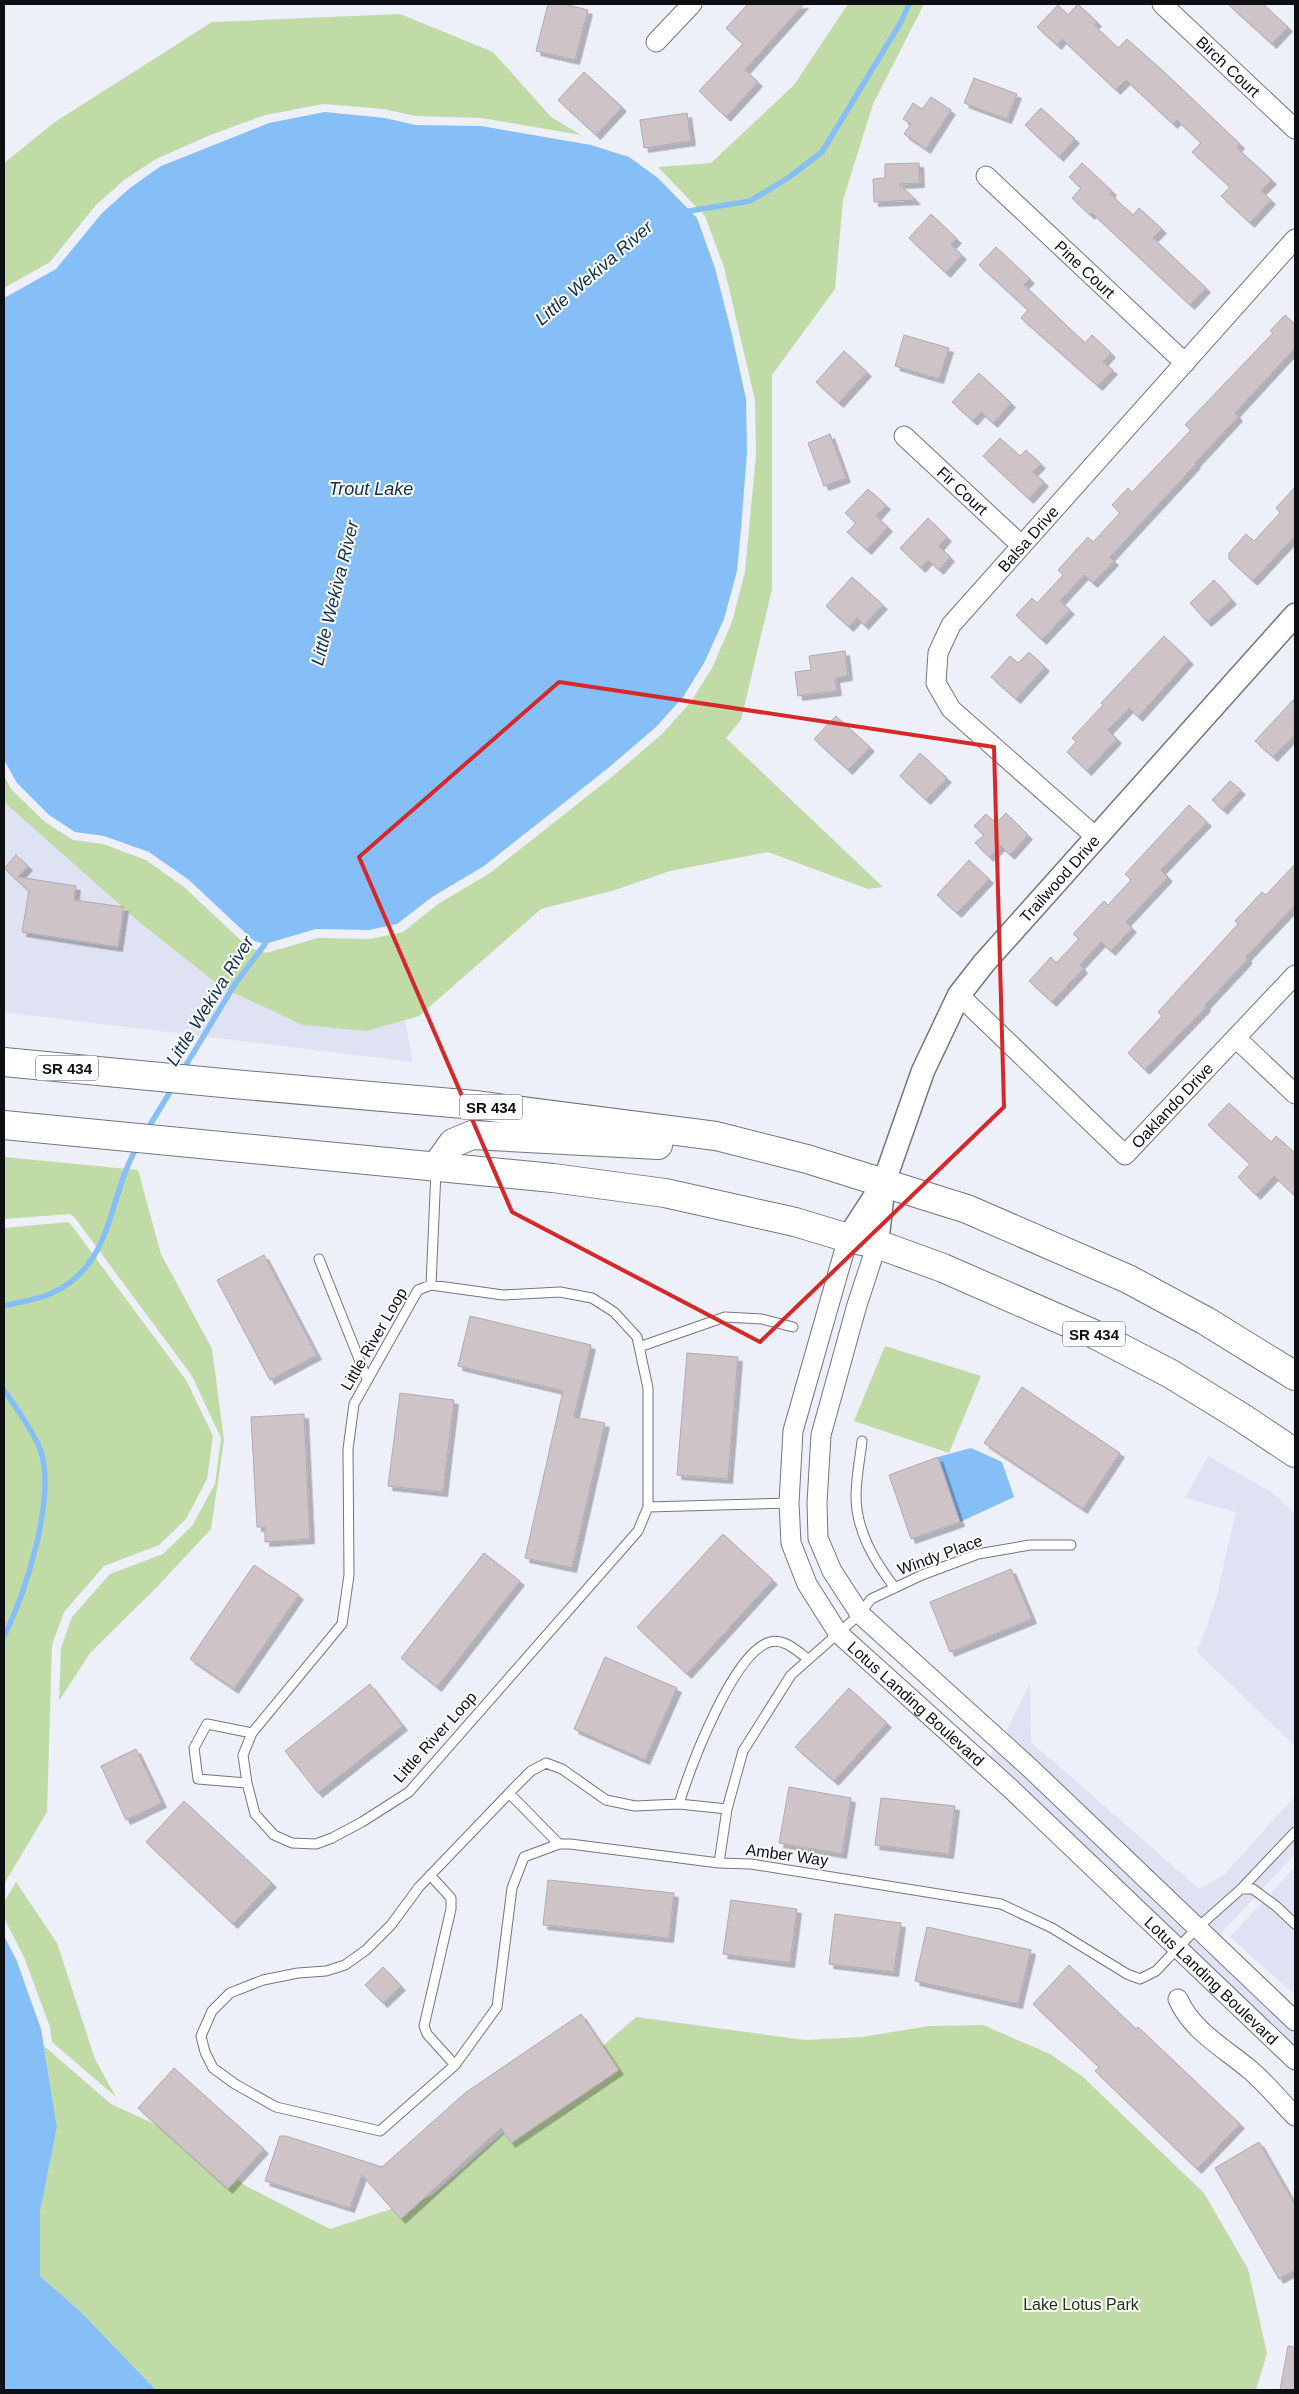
<svg xmlns="http://www.w3.org/2000/svg" width="1299" height="2394" font-family="Arial,sans-serif">
<defs>
<filter id="shadow"><feDropShadow dx="4.5" dy="4.5" stdDeviation="0" flood-color="#0004"/></filter>
</defs>
<rect width="100%" height="100%" fill="#edeff9"/>
<path fill="#dee2f3" d="M 4,802 L 138,921 L 221,987 L 367,1031 L 405,1020 L 413,1062 L 4,1012 Z
M 1208,1456 L 1273,1493 L 1295,1514 L 1295,1746 L 1197,1652 L 1215,1603 L 1236,1512 L 1185,1498 Z
M 1030,1683 L 1031,1742 L 1199,1889 L 1224,1875 L 1295,1796 L 1295,1854 L 1224,1930 L 1222,1935 L 1224,1941 L 1005,1733 Z
M 995,1749 L 1295,2034 L 1295,2047 L 990,1757 Z
M 1295,1867 L 1295,1995 L 1230,1937 Z"/>
<path fill="#c0dba6" d="M 848,4 L 924,4 L 873,104 L 843,200 L 835,289 L 772,375 L 772,589 L 741,720 L 726,738 L 883,887 L 868,889 L 768,852 L 670,871 L 615,890 L 541,909 L 419,1016 L 367,1031 L 303,1025 L 221,987 L 138,921 L 4,802 L 4,776 L 11,789 L 45,822 L 73,840 L 103,844 L 146,860 L 184,887 L 248,947 L 266,953 L 318,938 L 370,939 L 403,932 L 438,904 L 490,873 L 613,776 L 662,734 L 690,703 L 712,668 L 732,622 L 745,572 L 756,455 L 755,400 L 724,267 L 705,216 L 658,167 L 711,163 L 794,85 Z
M 400,14 L 493,52 L 551,117 L 581,135 L 482,118 L 415,116 L 384,109 L 324,104 L 265,115 L 208,136 L 156,159 L 124,180 L 95,206 L 50,262 L 4,288 L 4,163 L 55,122 L 212,22 Z
M 4,1157 L 138,1170 L 161,1254 L 212,1349 L 224,1440 L 211,1529 L 157,1587 L 90,1653 L 59,1701 L 61,1648 L 72,1617 L 110,1574 L 163,1554 L 192,1526 L 215,1484 L 221,1438 L 192,1376 L 75,1218 L 70,1214 L 4,1219 Z
M 69,1222 L 186,1380 L 213,1436 L 207,1479 L 186,1519 L 159,1545 L 104,1566 L 64,1612 L 52,1645 L 47,1812 L 4,1884 L 4,1228 Z
M 885,1346 L 981,1376 L 949,1453 L 854,1421 Z
M 16,1882 L 57,1943 L 95,2059 L 116,2097 L 52,2042 L 50,2027 L 24,1957 L 4,1918 L 4,1902 Z
M 636,2017 L 805,2040 L 862,2037 L 929,2026 L 983,2025 L 1050,2054 L 1083,2077 L 1204,2193 L 1248,2269 L 1267,2353 L 1256,2390 L 156,2390 L 81,2312 L 40,2276 L 40,2212 L 57,2127 L 44,2046 L 111,2104 L 176,2134 L 246,2186 L 330,2229 L 431,2196 Z"/>
<path fill="#86bff8" d="M 325,112 L 385,118 L 415,125 L 481,126 L 591,145 L 629,157 L 658,178 L 697,218 L 715,268 L 732,335 L 746,399 L 747,453 L 741,529 L 737,571 L 724,619 L 704,663 L 683,697 L 656,727 L 607,769 L 484,866 L 432,897 L 397,924 L 369,930 L 316,929 L 265,944 L 254,941 L 189,880 L 149,852 L 104,836 L 75,832 L 49,815 L 17,783 L 4,760 L 4,298 L 56,269 L 102,213 L 130,188 L 161,166 L 269,123 Z
M 971,1448 L 1002,1462 L 1014,1497 L 960,1522 L 938,1457 Z
M 4,1936 L 16,1959 L 41,2029 L 57,2127 L 40,2212 L 40,2276 L 81,2312 L 156,2390 L 4,2390 Z"/>
<g fill="none" stroke-linecap="round" stroke-linejoin="round">
<path stroke="#86bff8" stroke-width="5.5" d="M 683,216 L 689,211 L 750,201 L 788,178 L 822,152 L 901,22 L 909,4
M 183,1070 L 235,984 L 265,944 L 266,939
M 147,1130 L 173,1087
M 4,1306 C 19,1302 37,1300 52,1293 C 114,1265 107,1199 137,1147
M 4,1390 C 14,1405 34,1432 40,1449 C 57,1494 26,1594 4,1636"/>
</g>
<path fill="#cec3c7" stroke="#b4a9ac" filter="url(#shadow)" d="M 548,4 L 564,4 L 588,10 L 575,60 L 536,51 Z
M 748,4 L 804,4 L 745,70 L 758,82 L 726,117 L 699,91 L 743,44 L 726,28 Z
M 1078,4 L 1097,22 L 1094,25 L 1118,48 L 1127,39 L 1163,71 L 1240,144 L 1237,148 L 1272,180 L 1261,191 L 1271,200 L 1250,223 L 1221,196 L 1230,187 L 1192,152 L 1201,143 L 1177,120 L 1173,124 L 1126,80 L 1116,90 L 1062,39 L 1057,45 L 1037,27 L 1058,5 L 1068,15 Z
M 1228,4 L 1263,4 L 1288,27 L 1272,44 Z
M 584,72 L 622,107 L 596,135 L 558,100 Z
M 974,78 L 1017,94 L 1007,119 L 964,103 Z
M 931,97 L 951,110 L 926,149 L 904,134 L 911,124 L 903,119 L 913,103 L 922,109 Z
M 1041,108 L 1075,139 L 1059,157 L 1025,125 Z
M 687,113 L 691,141 L 644,148 L 640,120 Z
M 919,163 L 920,183 L 899,184 L 916,200 L 874,202 L 873,179 L 885,178 L 885,164 Z
M 1082,163 L 1112,191 L 1110,194 L 1133,215 L 1139,208 L 1162,229 L 1153,238 L 1206,288 L 1190,305 L 1092,213 L 1090,215 L 1072,198 L 1081,188 L 1069,177 Z
M 931,214 L 957,239 L 951,245 L 962,255 L 946,273 L 909,238 Z
M 996,247 L 1030,279 L 1024,285 L 1085,343 L 1092,335 L 1111,353 L 1103,362 L 1113,370 L 1098,386 L 1021,318 L 1028,310 L 979,265 Z
M 1285,315 L 1295,324 L 1295,348 L 1235,413 L 1238,417 L 1195,463 L 1196,464 L 1110,557 L 1114,561 L 1093,583 L 1084,575 L 1060,601 L 1070,610 L 1042,640 L 1016,615 L 1032,598 L 1037,603 L 1063,575 L 1058,570 L 1088,537 L 1093,542 L 1120,513 L 1112,505 L 1128,488 L 1132,492 L 1191,430 L 1185,425 L 1273,333 L 1270,331 Z
M 904,335 L 949,348 L 939,379 L 895,366 Z
M 844,351 L 867,372 L 839,403 L 816,382 Z
M 979,373 L 1011,403 L 993,423 L 981,412 L 973,421 L 952,402 Z
M 830,434 L 846,478 L 824,486 L 808,443 Z
M 1000,438 L 1020,456 L 1026,450 L 1041,464 L 1033,472 L 1044,482 L 1029,499 L 983,456 Z
M 1295,487 L 1295,536 L 1253,581 L 1229,559 L 1229,553 L 1246,534 L 1254,541 L 1280,513 L 1276,508 Z
M 868,489 L 886,505 L 876,516 L 888,527 L 867,550 L 847,532 L 856,523 L 845,513 Z
M 928,518 L 947,537 L 939,546 L 950,557 L 939,570 L 928,560 L 921,568 L 900,548 Z
M 852,577 L 883,605 L 864,625 L 857,618 L 849,627 L 826,606 Z
M 1214,580 L 1232,600 L 1207,622 L 1190,603 Z
M 1164,636 L 1189,660 L 1138,717 L 1129,708 L 1108,730 L 1117,739 L 1087,771 L 1067,752 L 1076,742 L 1072,738 L 1103,705 L 1101,703 Z
M 845,651 L 848,676 L 835,678 L 837,691 L 798,696 L 795,672 L 811,670 L 809,656 Z
M 1029,652 L 1045,667 L 1016,699 L 991,677 L 1010,656 L 1018,663 Z
M 1295,698 L 1295,734 L 1273,757 L 1255,741 Z
M 836,716 L 870,747 L 848,770 L 814,739 Z
M 920,753 L 947,778 L 926,800 L 900,776 Z
M 1230,781 L 1241,790 L 1223,810 L 1212,800 Z
M 1189,805 L 1207,822 L 1161,870 L 1168,877 L 1126,922 L 1132,928 L 1111,951 L 1101,942 L 1080,965 L 1083,969 L 1052,1002 L 1029,981 L 1051,957 L 1056,963 L 1079,939 L 1073,934 L 1104,901 L 1108,905 L 1131,880 L 1125,874 Z
M 1006,813 L 1028,835 L 1010,855 L 1001,846 L 989,857 L 975,843 L 984,835 L 974,826 L 986,814 L 996,823 Z
M 16,855 L 28,866 L 18,877 L 76,886 L 74,900 L 124,907 L 118,947 L 22,932 L 29,891 L 4,868 Z
M 969,860 L 989,879 L 957,913 L 937,895 Z
M 1295,864 L 1295,905 L 1246,957 L 1248,959 L 1205,1005 L 1206,1007 L 1145,1070 L 1128,1053 L 1162,1016 L 1158,1012 L 1238,924 L 1235,921 L 1262,892 L 1266,895 Z
M 1229,1103 L 1271,1142 L 1276,1136 L 1295,1153 L 1295,1196 L 1274,1176 L 1256,1195 L 1238,1177 L 1250,1164 L 1208,1125 Z
M 264,1255 L 317,1355 L 270,1380 L 217,1280 Z
M 470,1316 L 591,1345 L 574,1417 L 605,1423 L 572,1568 L 525,1558 L 563,1391 L 458,1366 Z
M 687,1353 L 738,1357 L 728,1479 L 677,1475 Z
M 1022,1387 L 1120,1453 L 1083,1509 L 984,1443 Z
M 400,1393 L 454,1400 L 443,1492 L 388,1486 Z
M 304,1414 L 310,1539 L 265,1542 L 265,1527 L 257,1527 L 251,1417 Z
M 938,1457 L 960,1522 L 911,1539 L 889,1475 Z
M 723,1534 L 773,1580 L 687,1674 L 637,1627 Z
M 484,1553 L 520,1581 L 437,1687 L 401,1658 Z
M 254,1565 L 299,1595 L 234,1689 L 190,1659 Z
M 1011,1569 L 1032,1619 L 950,1652 L 930,1602 Z
M 605,1657 L 677,1688 L 645,1760 L 574,1729 Z
M 370,1684 L 403,1726 L 318,1793 L 285,1751 Z
M 849,1688 L 887,1723 L 834,1781 L 795,1747 Z
M 136,1749 L 162,1803 L 126,1820 L 101,1766 Z
M 789,1787 L 851,1798 L 842,1854 L 779,1843 Z
M 881,1798 L 955,1806 L 949,1854 L 875,1845 Z
M 184,1801 L 272,1883 L 233,1924 L 146,1842 Z
M 548,1880 L 674,1893 L 669,1938 L 543,1925 Z
M 731,1900 L 797,1909 L 790,1963 L 723,1954 Z
M 835,1914 L 901,1923 L 894,1972 L 829,1964 Z
M 927,1927 L 1031,1950 L 1018,2004 L 915,1981 Z
M 1069,1965 L 1136,2029 L 1138,2027 L 1240,2124 L 1197,2169 L 1095,2071 L 1099,2067 L 1033,2004 Z
M 383,1967 L 401,1986 L 383,2003 L 365,1985 Z
M 581,2014 L 619,2070 L 511,2143 L 501,2128 L 401,2219 L 362,2175 L 350,2208 L 265,2181 L 280,2136 L 286,2136 L 382,2167 L 465,2093 Z
M 174,2068 L 264,2149 L 228,2189 L 138,2108 Z
M 1259,2142 L 1295,2205 L 1295,2270 L 1279,2279 L 1215,2168 Z
M 1288,2346 L 1295,2347 L 1295,2390 L 1280,2390 Z"/>
<g fill="none" stroke-linecap="round" stroke-linejoin="round">
<g stroke="#74767e" stroke-width="11">
<path id="service" d="M 319,1259 L 367,1379
M 431,1285 L 503,1295 L 560,1292 L 592,1298 L 614,1312 L 637,1337 L 648,1388 L 648,1507 L 638,1531 L 409,1792 L 362,1822 L 332,1838 L 316,1844 L 292,1843 L 274,1835 L 255,1814 L 247,1783 L 243,1755 L 252,1733 L 342,1624 L 349,1575 L 348,1449 L 354,1404 L 418,1290 Z
M 431,1285 L 436,1171
M 639,1347 L 725,1317 L 762,1319 L 793,1327
M 862,1441 C 860,1459 856,1478 856,1496 C 856,1531 875,1562 895,1588
M 648,1507 L 789,1503
M 247,1783 L 198,1779 L 194,1748 L 207,1724 L 252,1733
M 509,1793 L 559,1844
M 679,1804 C 690,1768 733,1652 770,1642 C 784,1638 797,1651 808,1659
M 727,1809 L 679,1804 L 635,1806 L 606,1800 L 562,1769 L 546,1763 L 531,1771 L 515,1787 L 419,1887 L 391,1925 L 366,1950 L 345,1965 L 326,1971 L 298,1973 L 263,1980 L 230,1993 L 212,2011 L 201,2036 L 205,2052 L 213,2068 L 235,2084 L 276,2107 L 380,2131 L 455,2065 L 497,2007 L 512,1888 L 524,1857 L 559,1844 L 570,1844 L 719,1863 L 751,1864 L 1001,1904 L 1052,1928 L 1127,1974 L 1140,1979 L 1156,1971 L 1196,1929 L 1241,1889 L 1253,1889 L 1276,1906 L 1295,1924
M 719,1863 L 727,1809 L 743,1751 L 791,1675 L 860,1614 L 871,1599 L 922,1575 L 978,1554 L 1030,1545 L 1071,1545
M 430,1875 L 451,1898 L 451,1909 L 424,2026 L 427,2034 L 455,2065
M 1241,1889 L 1295,1832"/>
</g>
<g stroke="#74767e" stroke-width="21">
<g id="minor">
<path id="s1" d="M 1162,4 L 1295,129"/>
<path d="M 656,42 L 692,4"/>
<path id="s2" d="M 986,176 L 1185,363"/>
<path id="s3" d="M 904,436 L 1021,545"/>
<path id="s4" d="M 1096,837 L 951,709 L 936,683 L 938,653 L 951,625 L 1295,239"/>
<path id="s5" d="M 959,995 L 1125,1155 L 1295,975"/>
<path d="M 1236,1038 L 1295,1094"/>
<path id="s6" d="M 848,1238 L 793,1431 L 789,1503 L 791,1543 L 807,1584 L 838,1633 L 1011,1789 L 1295,2060"/>
<path d="M 877,1244 L 857,1305 L 821,1435 L 817,1503 L 818,1538 L 832,1571 L 860,1614 L 1030,1768 L 1295,2021"/>
<path d="M 1178,1999 C 1192,2031 1224,2048 1249,2069 C 1266,2083 1280,2101 1295,2116"/>
</g>
</g>
<g stroke="#74767e" stroke-width="25">
<g id="tertiary">
<path d="M 848,1238 L 881,1187"/>
<path id="s7" d="M 877,1244 L 884,1182 L 923,1071 L 959,995 L 984,963 L 1295,615"/>
</g>
</g>
<g stroke="#74767e" stroke-width="30">
<path id="primary" d="M 4,1062 L 233,1084 L 475,1105 L 716,1136 L 807,1159 L 967,1209 L 1128,1279 L 1206,1321 L 1295,1376
M 4,1125 L 553,1178 L 665,1193 L 795,1222 L 848,1238 L 877,1244 L 943,1268 L 1096,1335 L 1171,1374 L 1241,1417 L 1295,1453
M 436,1167 L 453,1143 L 472,1135 L 658,1145"/>
</g>
<use href="#service" stroke="#fff" stroke-width="9"/>
<use href="#minor" stroke="#fff" stroke-width="19"/>
<use href="#tertiary" stroke="#fff" stroke-width="22"/>
<use href="#primary" stroke="#fff" stroke-width="28"/>
</g>
<path fill="none" stroke="#d62828" stroke-width="4" stroke-linejoin="round" d="M 559,682 L 994,747 L 1004,1107 L 760,1342 L 512,1212 L 359,857 Z"/>
<g text-anchor="middle" dominant-baseline="central" stroke-width="4" stroke-linejoin="round" paint-order="stroke">
<g fill="#fcfdff" stroke="#555659" stroke-width="1">
<rect x="36" y="1055.5" width="62" height="25" rx="4"/>
<rect x="460" y="1094.5" width="62" height="25" rx="4"/>
<rect x="1063" y="1321.5" width="62" height="25" rx="4"/>
</g>
<g font-size="15" font-weight="bold" fill="#0e0f12">
<text x="67" y="1068">SR 434</text>
<text x="491" y="1107">SR 434</text>
<text x="1094" y="1334">SR 434</text>
</g>
<g font-size="16" fill="#0e0f12" stroke="#fcfdff">
<text stroke="none"><textPath href="#s1" startOffset="91">Birch Court</textPath></text>
<text stroke="none"><textPath href="#s2" startOffset="136">Pine Court</textPath></text>
<text stroke="none"><textPath href="#s3" startOffset="80">Fir Court</textPath></text>
<text stroke="none"><textPath href="#s4" startOffset="400">Balsa Drive</textPath></text>
<text stroke="none"><textPath href="#s7" startOffset="418">Trailwood Drive</textPath></text>
<text stroke="none"><textPath href="#s5" startOffset="299">Oaklando Drive</textPath></text>
<text transform="translate(374 1339) rotate(-60)">Little River Loop</text>
<text transform="translate(940 1555) rotate(-20)">Windy Place</text>
<text stroke="none"><textPath href="#s6" startOffset="520">Lotus Landing Boulevard</textPath></text>
<text transform="translate(435 1737) rotate(-48)">Little River Loop</text>
<text transform="translate(787 1855) rotate(8)">Amber Way</text>
<text stroke="none"><textPath href="#s6" startOffset="925">Lotus Landing Boulevard</textPath></text>
</g>
<g font-size="16" fill="#23340f" stroke="#fcfdff">
<text x="1081" y="2304">Lake Lotus Park</text>
</g>
<g font-size="18" font-style="italic" fill="#102e4b" stroke="#fcfdff">
<text transform="translate(594 273) rotate(-41)">Little Wekiva River</text>
<text x="371" y="489">Trout Lake</text>
<text transform="translate(335 593) rotate(-76)">Little Wekiva River</text>
<text transform="translate(210 1001) rotate(-58)">Little Wekiva River</text>
</g>
</g>
<rect width="1299" height="2394" fill="none" stroke="#0e0f12" stroke-width="10"/>
</svg>
